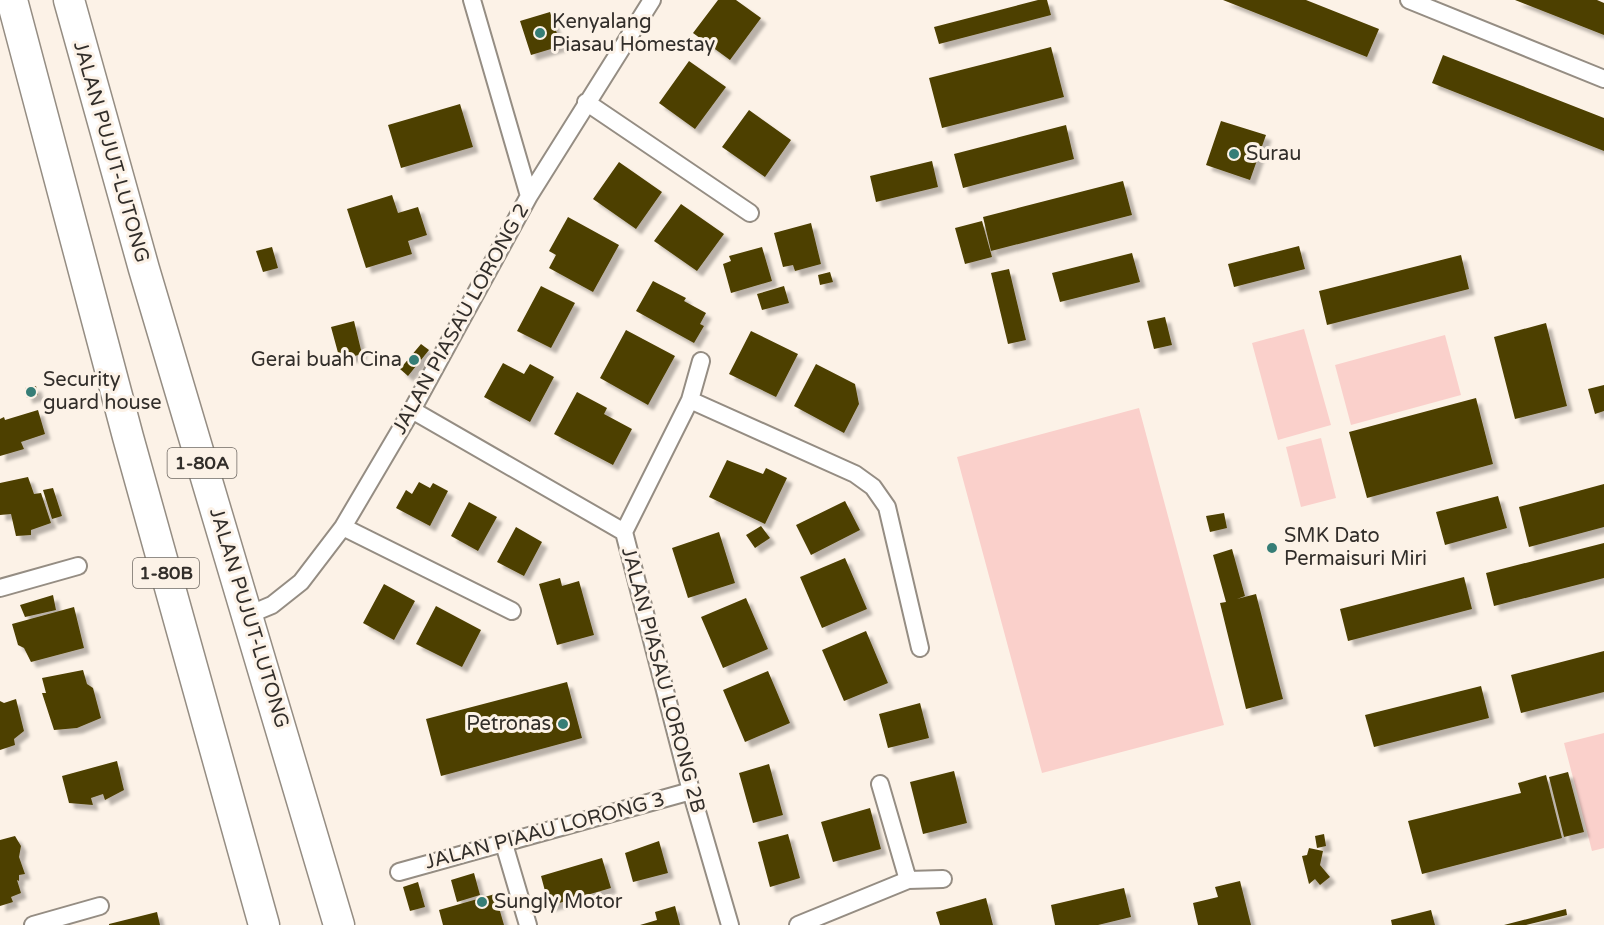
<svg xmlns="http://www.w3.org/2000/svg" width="1604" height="925" font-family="'Varela Round',sans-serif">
<defs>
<filter id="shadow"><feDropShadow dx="5.5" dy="5.5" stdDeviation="1.5" flood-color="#0004"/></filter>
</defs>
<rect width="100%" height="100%" fill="#fcf2e7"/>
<path fill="#fad0cb" d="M 1304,329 L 1331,425 L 1278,440 L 1252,343 Z
M 1445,335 L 1461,395 L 1351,425 L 1335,365 Z
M 1139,408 L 1224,725 L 1042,773 L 957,457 Z
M 1321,438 L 1336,498 L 1301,507 L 1286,447 Z
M 1604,733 L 1604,848 L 1592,851 L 1564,743 Z"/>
<path fill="#4d3f00" filter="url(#shadow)" d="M 718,0 L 736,0 L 761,18 L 730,60 L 693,33 Z
M 1038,0 L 1047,0 L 1051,15 L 939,44 L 934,27 Z
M 1223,0 L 1306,0 L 1379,29 L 1367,57 Z
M 1515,0 L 1597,0 L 1604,3 L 1604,35 Z
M 550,12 L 561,46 L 531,55 L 520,21 Z
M 1051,47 L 1064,97 L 942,128 L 929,78 Z
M 1443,55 L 1604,118 L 1604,151 L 1432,83 Z
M 689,61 L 726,87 L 695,129 L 659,103 Z
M 460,104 L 473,147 L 401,168 L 388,125 Z
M 749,110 L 791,140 L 765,177 L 722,147 Z
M 1221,121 L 1266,135 L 1250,180 L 1206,165 Z
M 1066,125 L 1074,159 L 963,188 L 954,154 Z
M 932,161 L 938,187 L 876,202 L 870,176 Z
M 619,162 L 662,192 L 636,229 L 593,199 Z
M 1123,181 L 1132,215 L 991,251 L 983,217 Z
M 392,195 L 398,213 L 418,207 L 427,235 L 408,241 L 412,254 L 366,268 L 347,209 Z
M 681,204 L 724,234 L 697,271 L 654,241 Z
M 568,217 L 619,245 L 593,292 L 549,268 L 556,255 L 549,251 Z
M 982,221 L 992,257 L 965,264 L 955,228 Z
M 811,223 L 821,264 L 795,271 L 793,265 L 783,267 L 774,233 Z
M 1299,246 L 1305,269 L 1234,287 L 1228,264 Z
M 272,247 L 278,268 L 263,272 L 256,251 Z
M 762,247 L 772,281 L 731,293 L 723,264 L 731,261 L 729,256 Z
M 1132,253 L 1140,282 L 1060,302 L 1052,273 Z
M 1461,255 L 1469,289 L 1327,325 L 1319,291 Z
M 1009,269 L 1026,340 L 1008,344 L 991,273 Z
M 830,272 L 833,282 L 820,285 L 818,275 Z
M 653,281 L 686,298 L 684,301 L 706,313 L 700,324 L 704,326 L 694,343 L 636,311 Z
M 541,286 L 575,303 L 551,348 L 517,331 Z
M 784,286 L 789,303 L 762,310 L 757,294 Z
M 1165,317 L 1172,345 L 1154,349 L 1147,321 Z
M 354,321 L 362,354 L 340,360 L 331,327 Z
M 1546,323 L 1567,406 L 1515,419 L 1494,337 Z
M 626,330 L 675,356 L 648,405 L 600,378 Z
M 751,331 L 798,354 L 776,397 L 729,374 Z
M 421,344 L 429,350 L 408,376 L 400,369 Z
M 503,363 L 524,374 L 530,364 L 554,377 L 530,422 L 484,397 Z
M 816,364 L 855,384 L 859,404 L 844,433 L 794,406 Z
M 1604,385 L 1604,411 L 1595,414 L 1588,389 Z
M 36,386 L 38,395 L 27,398 L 25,388 Z
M 577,392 L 607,408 L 604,414 L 632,429 L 613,465 L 554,434 Z
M 1476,398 L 1493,464 L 1367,498 L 1349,432 Z
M 38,410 L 45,434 L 21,442 L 24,449 L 0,456 L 0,419 L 4,417 L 5,420 Z
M 727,460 L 763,474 L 766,468 L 787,478 L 765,524 L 709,497 Z
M 28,477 L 34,494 L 41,493 L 51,523 L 31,530 L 31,535 L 16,536 L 11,514 L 0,515 L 0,483 Z
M 419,482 L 430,488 L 433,483 L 448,491 L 430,526 L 396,508 L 406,490 L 412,494 Z
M 1604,484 L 1604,527 L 1529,547 L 1519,507 Z
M 53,488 L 62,516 L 52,519 L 43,490 Z
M 1498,496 L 1507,528 L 1445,545 L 1436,512 Z
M 845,501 L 860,530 L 811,555 L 796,525 Z
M 469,502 L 497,517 L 478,551 L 451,536 Z
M 1224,513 L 1227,528 L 1210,532 L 1206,516 Z
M 761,526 L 770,538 L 755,548 L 746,535 Z
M 516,527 L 542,542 L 524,576 L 497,562 Z
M 719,532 L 735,583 L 688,598 L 672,548 Z
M 1604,543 L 1604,578 L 1494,606 L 1486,573 Z
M 1232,549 L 1245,596 L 1237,599 L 1256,594 L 1283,699 L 1246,709 L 1220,603 L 1226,602 L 1213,555 Z
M 845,558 L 867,609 L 822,628 L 800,577 Z
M 1464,577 L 1472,609 L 1348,641 L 1340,609 Z
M 560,578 L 562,586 L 579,581 L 594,635 L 557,645 L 539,584 Z
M 384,584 L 415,601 L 394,640 L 363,623 Z
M 53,595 L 56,610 L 25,617 L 20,605 Z
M 746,598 L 768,649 L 723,668 L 701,617 Z
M 436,606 L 481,630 L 462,667 L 416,644 Z
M 74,607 L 84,648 L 31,662 L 24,648 L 18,645 L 12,624 Z
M 866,631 L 888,683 L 844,701 L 822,650 Z
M 1604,651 L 1604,692 L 1521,713 L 1511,675 Z
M 83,670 L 87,684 L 93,688 L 101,718 L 77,728 L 54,730 L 42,693 L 46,693 L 42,678 Z
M 768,671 L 790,723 L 745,742 L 723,690 Z
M 567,682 L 582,738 L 441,776 L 426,719 Z
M 1481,686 L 1489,718 L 1374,747 L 1365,715 Z
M 16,699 L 24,731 L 14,739 L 15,745 L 0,750 L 0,701 L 4,703 Z
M 920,703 L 929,738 L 888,748 L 879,714 Z
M 117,761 L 124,790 L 105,800 L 103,794 L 91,798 L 93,805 L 69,803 L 62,776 Z
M 769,764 L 783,815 L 753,823 L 739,773 Z
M 954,771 L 967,823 L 923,834 L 910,782 Z
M 1568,772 L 1584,832 L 1564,837 L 1549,777 Z
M 1546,775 L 1562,838 L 1422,874 L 1408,821 L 1521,793 L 1518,783 Z
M 870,808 L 881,849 L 833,862 L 821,822 Z
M 788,834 L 800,878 L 770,887 L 758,842 Z
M 1324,834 L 1326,846 L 1317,848 L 1315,836 Z
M 15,836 L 21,846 L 19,857 L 25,874 L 19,875 L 19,881 L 17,880 L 21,893 L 11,897 L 13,902 L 0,906 L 0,840 Z
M 659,841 L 668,873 L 633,882 L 625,853 Z
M 1309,848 L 1323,851 L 1320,865 L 1330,877 L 1320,885 L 1315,879 L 1309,884 L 1302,856 L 1307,855 Z
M 602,858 L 611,888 L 549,906 L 541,876 Z
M 474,873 L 480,895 L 457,902 L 451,880 Z
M 1240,881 L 1251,925 L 1198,925 L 1193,903 L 1218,897 L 1215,887 Z
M 418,882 L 425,907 L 410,911 L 403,887 Z
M 1124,888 L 1131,917 L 1098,925 L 1055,925 L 1051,905 Z
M 495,894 L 504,925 L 443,925 L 439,910 Z
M 986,898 L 993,925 L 940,925 L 936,912 Z
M 675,906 L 680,925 L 640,925 L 657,920 L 655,912 Z
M 1566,909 L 1567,915 L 1526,925 L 1504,925 Z
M 1431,910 L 1435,925 L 1392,925 L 1391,920 Z
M 157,912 L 160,925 L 109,925 L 109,924 Z"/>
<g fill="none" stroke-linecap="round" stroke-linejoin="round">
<g stroke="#958d83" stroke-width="20">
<path id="street" d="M 472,0 L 529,196
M 1409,0 L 1604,79
M 586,102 L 750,213
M 690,400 L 701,361
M 412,410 L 624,532 L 691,791 L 730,925
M 343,527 L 512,611
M 624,532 L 690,400 L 855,474 L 873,487 L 887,507 L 920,648
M 0,588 L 78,566
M 248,615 L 272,605 L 301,582 L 343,527 L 412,410 L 529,196 L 652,0
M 880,784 L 908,880
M 504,844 L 528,925
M 399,872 L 691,791
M 33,925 L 100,906
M 798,925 L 908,880 L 943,879"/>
</g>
<g stroke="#958d83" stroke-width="33">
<path id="highway" d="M 12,0 L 128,437 L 264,925
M 69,0 L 144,269 L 339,925"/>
</g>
<use href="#street" stroke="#fff" stroke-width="16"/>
<use href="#highway" stroke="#fff" stroke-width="30"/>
</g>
<g fill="#367d76" stroke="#fcf2e7" stroke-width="2">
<circle cx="540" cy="33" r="6"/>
<circle cx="1234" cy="154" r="6"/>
<circle cx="414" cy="360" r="6"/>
<circle cx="31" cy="392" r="6"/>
<circle cx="1272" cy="548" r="6"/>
<circle cx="563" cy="724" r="6"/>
<circle cx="482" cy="902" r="6"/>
</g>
<g text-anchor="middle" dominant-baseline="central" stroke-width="6" stroke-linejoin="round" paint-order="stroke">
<g fill="#fcf2e7" stroke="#6f6963" stroke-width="1.5">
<rect x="167.5" y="448" width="69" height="30" rx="4.5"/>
<rect x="133" y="558" width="66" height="30" rx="4.5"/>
</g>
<g font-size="18" font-weight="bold" fill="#322e2a">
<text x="202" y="463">1-80A</text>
<text x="166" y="573">1-80B</text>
</g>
<g font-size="20" fill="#322e2a" stroke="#fcf2e7" text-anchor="start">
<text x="552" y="22">Kenyalang<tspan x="552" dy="23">Piasau Homestay</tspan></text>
<text x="1246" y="154">Surau</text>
<text x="402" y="360" text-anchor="end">Gerai buah Cina</text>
<text x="43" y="380">Security<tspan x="43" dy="23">guard house</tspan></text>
<text x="1284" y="536">SMK Dato<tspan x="1284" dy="23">Permaisuri Miri</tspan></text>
<text x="551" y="724" text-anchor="end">Petronas</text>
<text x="494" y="902">Sungly Motor</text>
</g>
<g font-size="20" fill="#322e2a" stroke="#fcf2e7">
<text transform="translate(111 152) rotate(74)">JALAN PUJUT-LUTONG</text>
<text transform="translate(461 319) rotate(-61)">JALAN PIASAU LORONG 2</text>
<text transform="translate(249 618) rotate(73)">JALAN PUJUT-LUTONG</text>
<text transform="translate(663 680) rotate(75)">JALAN PIASAU LORONG 2B</text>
<text transform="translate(545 831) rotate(-15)">JALAN PIAAU LORONG 3</text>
</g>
</g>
</svg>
